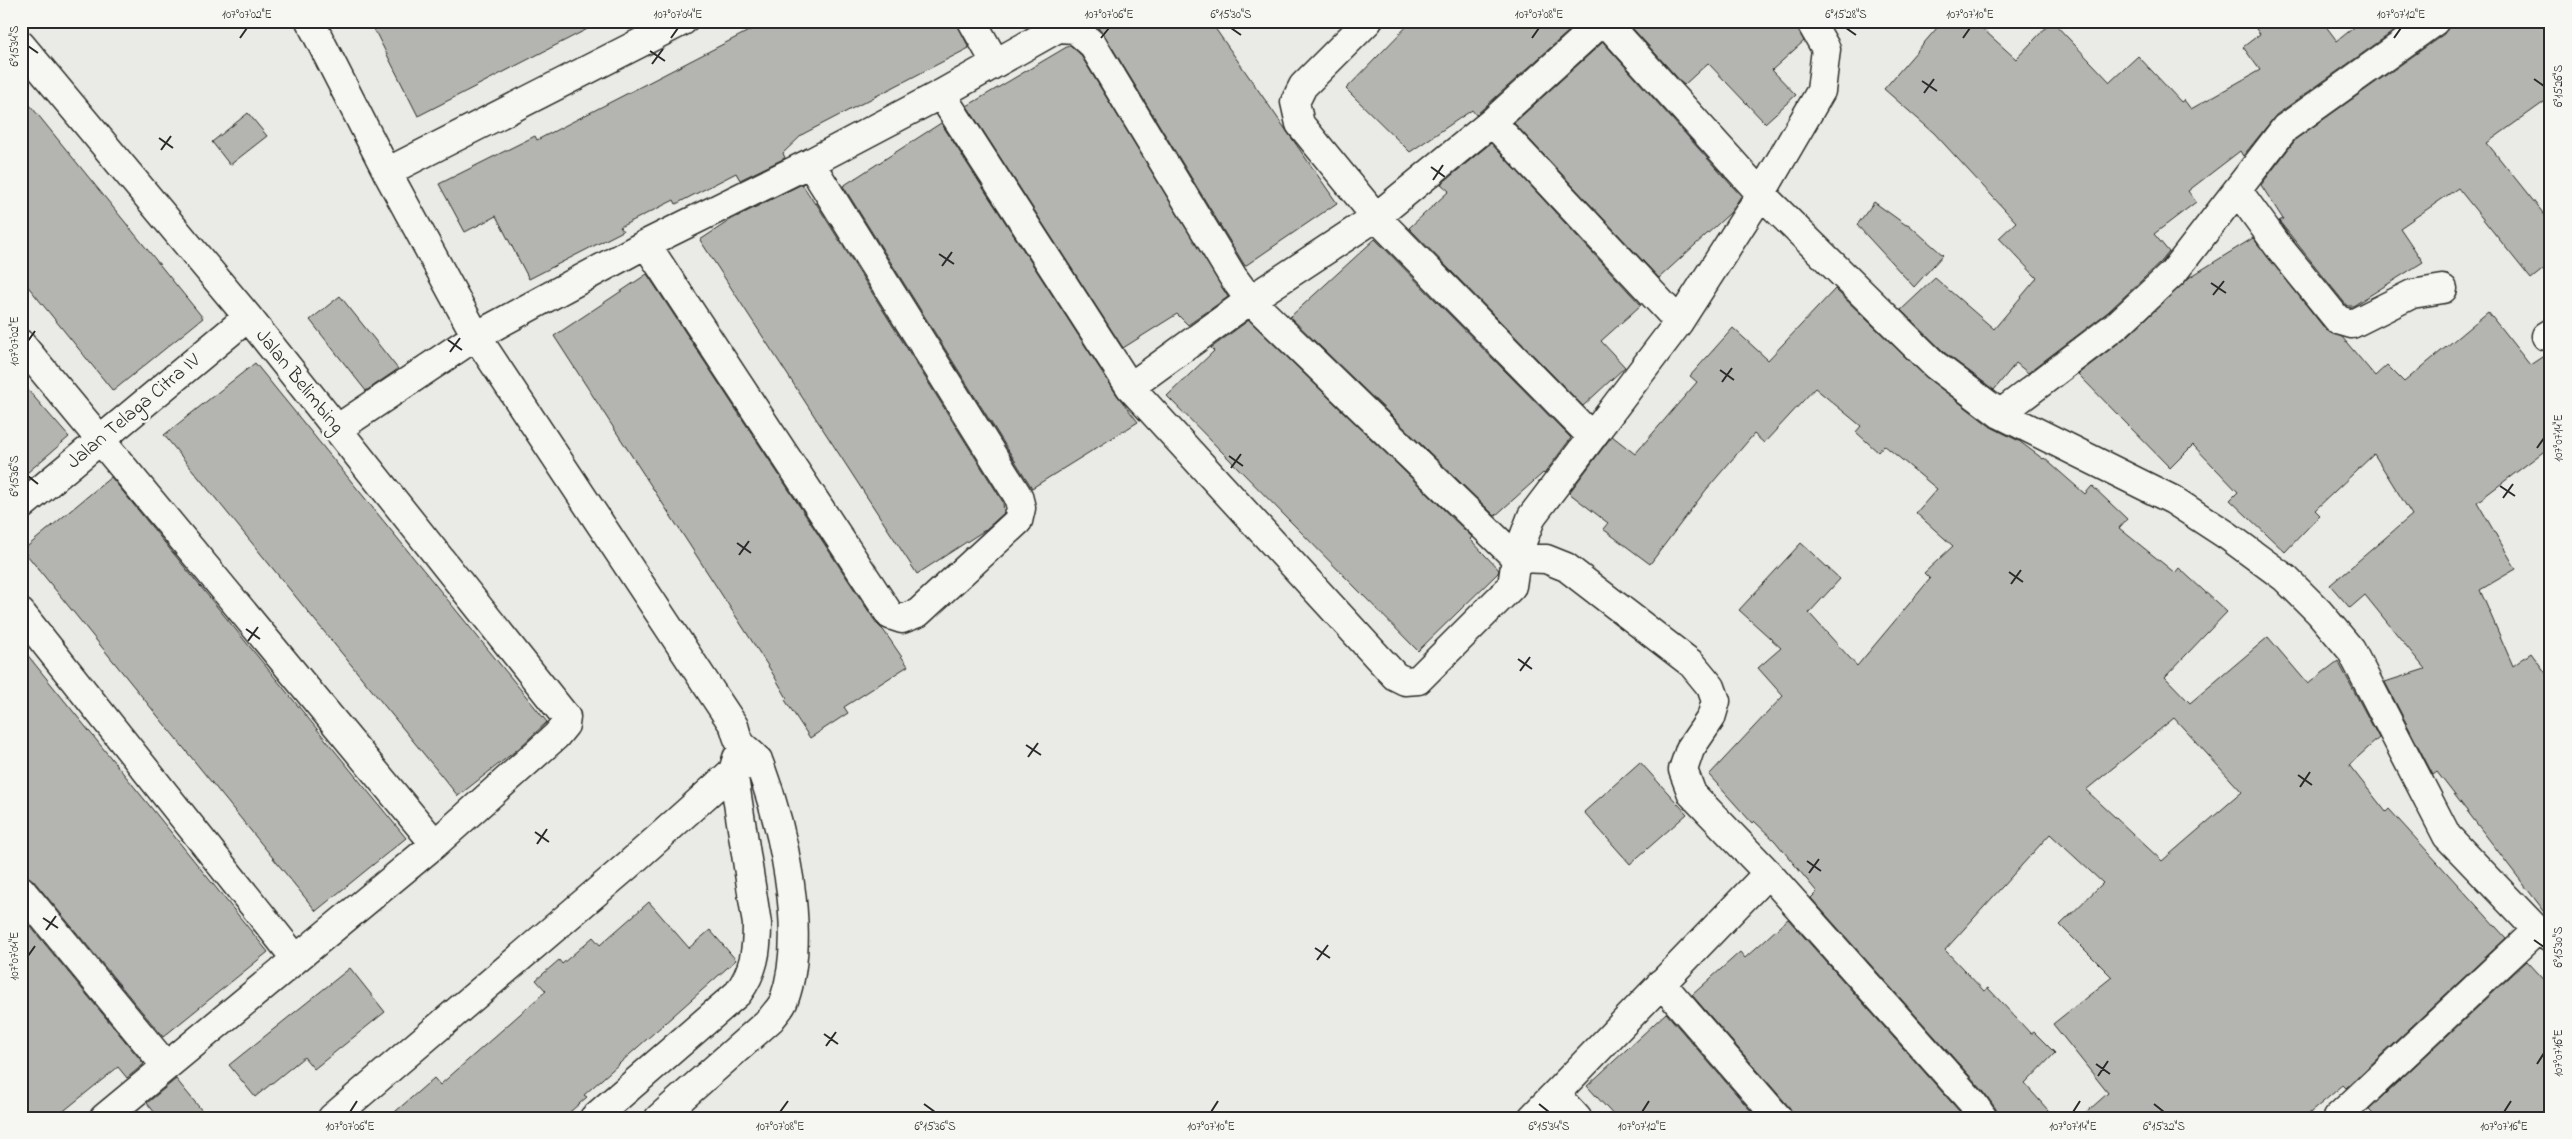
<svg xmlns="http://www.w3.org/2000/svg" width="2572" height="1139" font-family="'Indie Flower',sans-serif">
<rect width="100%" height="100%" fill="#eaeae6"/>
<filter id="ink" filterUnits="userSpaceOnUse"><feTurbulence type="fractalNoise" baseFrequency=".02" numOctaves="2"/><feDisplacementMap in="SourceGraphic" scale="10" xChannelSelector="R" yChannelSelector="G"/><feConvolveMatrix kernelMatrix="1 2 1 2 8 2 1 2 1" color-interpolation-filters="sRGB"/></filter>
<g filter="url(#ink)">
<path fill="#b4b4b1" stroke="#2b2b2b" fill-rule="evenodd" d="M 370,21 L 603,21 L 418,116 Z
M 768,21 L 956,21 L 969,48 L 803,134 L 783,153 L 785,158 L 740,180 L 736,173 L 676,204 L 674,200 L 620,227 L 623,231 L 529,279 L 496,216 L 465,232 L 439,184 L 535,136 L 537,140 Z
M 1109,21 L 1210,21 L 1337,203 L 1245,266 L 1105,36 L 1098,28 Z
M 1412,21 L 1580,21 L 1476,115 L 1472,110 L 1410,152 L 1346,89 Z
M 1626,21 L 1794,21 L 1804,41 L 1772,70 L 1796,95 L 1765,123 L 1708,63 L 1684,85 Z
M 1943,21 L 1974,21 L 2016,59 L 2052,21 L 2110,82 L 2138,56 L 2181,102 L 2184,100 L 2191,109 L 2260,70 L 2243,47 L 2260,34 L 2250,21 L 2322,21 L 2337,41 L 2362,21 L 2408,21 L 2276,115 L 2243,156 L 2240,151 L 2188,191 L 2196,202 L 2154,234 L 2169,252 L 2161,262 L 2108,312 L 2028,373 L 2016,363 L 1994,390 L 1945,353 L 1901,310 L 1935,278 L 1994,329 L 2037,278 L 1999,238 L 2016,222 L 1934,133 L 1884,89 Z
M 2450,21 L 2543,21 L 2551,35 L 2551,97 L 2487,143 L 2551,223 L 2551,263 L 2531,279 L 2458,188 L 2400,228 L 2423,262 L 2353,306 L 2347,306 L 2279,221 L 2283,219 L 2261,185 L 2296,139 L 2444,34 Z
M 1603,42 L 1741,196 L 1730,213 L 1659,278 L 1514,123 Z
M 1070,45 L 1080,54 L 1228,297 L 1188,325 L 1177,314 L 1123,348 L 967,106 Z
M 21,94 L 203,318 L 113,391 L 21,278 Z
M 248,113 L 267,136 L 230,165 L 212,142 Z
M 941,123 L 1117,395 L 1138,422 L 1032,488 L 843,186 Z
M 1491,143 L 1641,305 L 1601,341 L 1625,367 L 1583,406 L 1409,228 L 1449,191 L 1441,184 Z
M 802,184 L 815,204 L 816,203 L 1003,502 L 1004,513 L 985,530 L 917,574 L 700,240 L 732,219 Z
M 1874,202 L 1906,225 L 1908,224 L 1943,255 L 1914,287 L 1857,225 Z
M 2253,238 L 2326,330 L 2342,337 L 2375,376 L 2387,365 L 2404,382 L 2488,312 L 2530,365 L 2551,351 L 2551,446 L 2477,502 L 2516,569 L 2480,590 L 2513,666 L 2531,653 L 2551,680 L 2551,920 L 2437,772 L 2433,775 L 2385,682 L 2425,669 L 2365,595 L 2350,608 L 2330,585 L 2412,515 L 2374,454 L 2315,510 L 2320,515 L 2285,552 L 2230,500 L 2238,492 L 2193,445 L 2170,468 L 2078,374 L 2129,335 L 2190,277 Z
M 1375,239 L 1571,438 L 1544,474 L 1543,473 L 1495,516 L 1290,317 Z
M 647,274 L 877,624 L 884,631 L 908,666 L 844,707 L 848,713 L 810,738 L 785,700 L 787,698 L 770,669 L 554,336 Z
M 1835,289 L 1926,377 L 1991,427 L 2019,441 L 2043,459 L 2044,458 L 2085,494 L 2092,486 L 2127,519 L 2119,528 L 2175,573 L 2179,568 L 2227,612 L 2165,677 L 2190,703 L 2268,637 L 2308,684 L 2338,661 L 2379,738 L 2349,765 L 2386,812 L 2389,809 L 2506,938 L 2346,1088 L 2343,1085 L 2304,1118 L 2080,1118 L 2108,1093 L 2053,1024 L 2112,977 L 2060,925 L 2103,883 L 2050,834 L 1945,950 L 1984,991 L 1988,988 L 2031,1034 L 2034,1032 L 2055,1053 L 2025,1084 L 2055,1118 L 1998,1118 L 1996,1109 L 1984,1092 L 1811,898 L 1817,892 L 1775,841 L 1754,821 L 1752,823 L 1709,775 L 1783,696 L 1758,668 L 1781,648 L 1739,610 L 1801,543 L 1840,579 L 1809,613 L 1857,666 L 1930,579 L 1924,573 L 1953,546 L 1916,513 L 1937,489 L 1884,445 L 1878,452 L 1856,432 L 1861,426 L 1815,388 L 1764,443 L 1754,434 L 1706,490 L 1650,564 L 1603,529 L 1608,523 L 1569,493 L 1612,436 L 1635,454 L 1697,382 L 1690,376 L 1733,328 L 1768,360 ZM 2174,718 L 2242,792 L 2162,861 L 2086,790 Z
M 340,296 L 398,369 L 366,391 L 310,320 Z
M 1249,320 L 1472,537 L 1470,539 L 1499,570 L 1498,573 L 1418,651 L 1167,396 L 1214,351 L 1211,348 Z
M 255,363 L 547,722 L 518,749 L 458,796 L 164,435 Z
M 21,382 L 69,437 L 21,478 Z
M 111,477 L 406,838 L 316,911 L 23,550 Z
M 21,647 L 268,952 L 163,1037 L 33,880 L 21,875 Z
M 1640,762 L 1687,814 L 1630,864 L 1584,812 Z
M 649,902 L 689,948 L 710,930 L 736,960 L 584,1095 L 587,1097 L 563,1118 L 388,1118 L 434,1078 L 440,1085 L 546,991 L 536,980 L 559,960 L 562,964 L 593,937 L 600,945 Z
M 21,915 L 144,1064 L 127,1078 L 118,1067 L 55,1118 L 33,1118 L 21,1103 Z
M 1788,919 L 1960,1112 L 1964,1118 L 1793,1118 L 1790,1108 L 1692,995 L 1740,952 L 1745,958 Z
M 2527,961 L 2551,987 L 2551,1118 L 2378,1118 L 2369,1109 Z
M 350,968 L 385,1012 L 314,1069 L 304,1057 L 255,1097 L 229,1065 Z
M 1666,1013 L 1757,1118 L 1616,1118 L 1587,1086 Z
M 176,1079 L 208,1118 L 159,1118 L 147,1103 Z"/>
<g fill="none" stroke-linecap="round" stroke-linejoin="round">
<g stroke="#2b2b2b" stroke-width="31">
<path id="street" d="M 310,21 L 387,172 L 476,336 L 734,726 C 736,732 737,739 741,744 C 746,751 756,755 759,763 C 783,827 808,934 784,1000 C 782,1007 775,1013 771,1019 L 659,1118
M 972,21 L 995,62
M 1368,21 L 1303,86 L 1295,102 L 1300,124 L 1376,217 L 1592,437
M 1605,21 L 1761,194 L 1935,365 L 2000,414 L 2173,500 L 2228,536 L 2285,578 L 2319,612 L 2351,650 L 2447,836 L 2537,930
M 1810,21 L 1826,49 L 1821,91 L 1761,194 L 1679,322 L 1532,516 L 1516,558 L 1546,559 L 1566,567 L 1692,664 L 1711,687 L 1716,701 L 1711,718 L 1690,749 L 1683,770 L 1692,794 L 1768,873 L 1972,1102 L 1983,1118
M 21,45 L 248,317 L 566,717 L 565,725 L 556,736 L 435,844 L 104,1118
M 1492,122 L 1679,322
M 387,172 L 683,21
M 2238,191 L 2278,246 L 2338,320 L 2352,324 L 2412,294 L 2443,289
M 646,244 L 890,615 L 902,619 L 918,613 L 1018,521 L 1021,508 L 1018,496 L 810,163
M 2546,336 L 2551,333
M 21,344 L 435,844
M 1130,387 L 1250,300 L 1376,217 L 1492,122 L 1603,21
M 2000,414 L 2118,324 L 2173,273 L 2285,128 L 2435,21
M 337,429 L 476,336 L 646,244 L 810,163 L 941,94 L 1058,28 L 1075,29 L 1092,44 L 1233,277 L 1250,300 L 1516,558 L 1512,586 L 1418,680 L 1405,681 L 1395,676 L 1130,387 L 941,94
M 21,506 L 248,317
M 21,613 L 296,959
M 21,890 L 166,1066
M 1661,983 L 1778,1118
M 1555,1094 L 1577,1118
M 332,1118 L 627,866 L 733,771 L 758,760
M 594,1118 L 738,993 C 754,971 757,951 757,924 L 733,771 L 737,758
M 1532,1118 L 1768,873
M 2337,1118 L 2537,930 L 2551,938"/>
</g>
<use href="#street" stroke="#f6f6f2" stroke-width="28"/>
</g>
</g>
<path fill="none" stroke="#2b2b2b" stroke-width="2" d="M 1231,28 L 1241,35M 1846,28 L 1856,35M 240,38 L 247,28M 671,38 L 678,28M 1101,38 L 1109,28M 1532,38 L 1539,28M 1963,38 L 1970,28M 2394,38 L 2401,28M 28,46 L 38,53M 650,51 L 665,61M 652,64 L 663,49M 2534,79 L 2544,86M 1922,81 L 1937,91M 1924,93 L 1934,79M 159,138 L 173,148M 161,150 L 171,136M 1431,167 L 1445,177M 1433,180 L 1443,165M 939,254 L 954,264M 942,266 L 952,252M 2211,283 L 2226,293M 2213,295 L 2224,281M 448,340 L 462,350M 28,341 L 35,331M 450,352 L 460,338M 1720,370 L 1734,380M 1722,382 L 1732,368M 2537,448 L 2544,438M 1229,456 L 1243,466M 1231,468 L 1241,454M 28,476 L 38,484M 2500,486 L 2515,496M 2503,498 L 2513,484M 737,543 L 751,553M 739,555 L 749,541M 2009,572 L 2023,582M 2011,584 L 2021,570M 246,629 L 260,639M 248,641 L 258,627M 1518,659 L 1532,669M 1520,671 L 1530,657M 1026,745 L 1041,755M 1028,757 L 1038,743M 2298,775 L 2312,785M 2300,787 L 2310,772M 535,832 L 549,842M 537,844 L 547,829M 1807,861 L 1821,871M 1809,873 L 1819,859M 43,918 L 58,928M 46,930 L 56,916M 2534,940 L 2544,947M 1315,948 L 1330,958M 28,956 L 35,946M 1317,960 L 1328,945M 824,1034 L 838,1044M 826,1046 L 836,1032M 2096,1064 L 2110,1074M 2537,1064 L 2544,1053M 2098,1076 L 2108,1061M 924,1104 L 935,1112M 1539,1104 L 1549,1112M 2154,1104 L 2164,1112M 350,1112 L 357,1101M 780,1112 L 788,1101M 1211,1112 L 1218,1101M 1642,1112 L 1649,1101M 2073,1112 L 2080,1101M 2504,1112 L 2511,1101"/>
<g text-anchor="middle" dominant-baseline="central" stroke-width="4.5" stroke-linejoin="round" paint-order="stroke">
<g font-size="20" fill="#2b2b2b" stroke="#f6f6f2">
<text transform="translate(299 382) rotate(51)">Jalan Belimbing</text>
<text transform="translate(134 412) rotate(-40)">Jalan Telaga Citra IV</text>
</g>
</g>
<rect width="2572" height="1139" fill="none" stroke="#f6f6f2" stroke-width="55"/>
<rect x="28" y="28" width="2516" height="1084" fill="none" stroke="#2b2b2b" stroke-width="2"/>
<g font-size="12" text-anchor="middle" fill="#2b2b2b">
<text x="247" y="18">107°07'02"E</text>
<text x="678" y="18">107°07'04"E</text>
<text x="1109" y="18">107°07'06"E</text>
<text x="1231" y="18">6°15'30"S</text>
<text x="1539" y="18">107°07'08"E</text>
<text x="1846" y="18">6°15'28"S</text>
<text x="1970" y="18">107°07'10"E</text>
<text x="2401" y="18">107°07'12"E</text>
<text transform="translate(14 46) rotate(-90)" y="4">6°15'34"S</text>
<text transform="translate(2558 86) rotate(-90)" y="4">6°15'26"S</text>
<text transform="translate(14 341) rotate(-90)" y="4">107°07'02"E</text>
<text transform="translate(2558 438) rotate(-90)" y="4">107°07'14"E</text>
<text transform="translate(14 476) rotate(-90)" y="4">6°15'36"S</text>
<text transform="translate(2558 947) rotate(-90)" y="4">6°15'30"S</text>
<text transform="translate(14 956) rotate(-90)" y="4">107°07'04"E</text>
<text transform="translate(2558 1053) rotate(-90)" y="4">107°07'16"E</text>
<text x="350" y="1130">107°07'06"E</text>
<text x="780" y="1130">107°07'08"E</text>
<text x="935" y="1130">6°15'36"S</text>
<text x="1211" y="1130">107°07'10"E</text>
<text x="1549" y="1130">6°15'34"S</text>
<text x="1642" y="1130">107°07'12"E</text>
<text x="2073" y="1130">107°07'14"E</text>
<text x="2164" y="1130">6°15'32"S</text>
<text x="2504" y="1130">107°07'16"E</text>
</g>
</svg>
